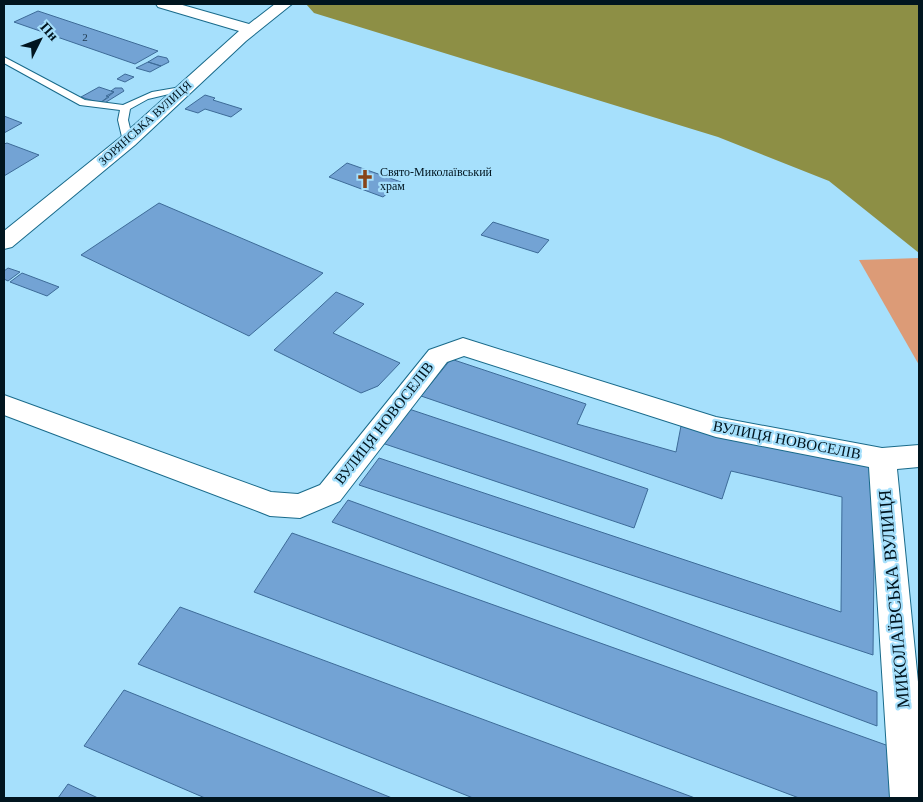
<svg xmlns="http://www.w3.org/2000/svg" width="923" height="802" font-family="Georgia,serif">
<rect width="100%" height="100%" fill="#a6e0fc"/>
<path fill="#dc9b77" d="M 919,258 L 919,365 L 859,260 Z"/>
<path fill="#8d8f45" d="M 306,4 L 919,4 L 919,253 L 829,181 L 718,137 L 314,13 Z"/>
<path fill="#73a3d4" stroke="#3d6b98" d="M 38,11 L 158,51 L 135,64 L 14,22 Z
M 158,56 L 167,58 L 169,62 L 161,66 L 148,62 Z
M 148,62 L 161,66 L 150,72 L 136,68 Z
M 125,74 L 134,77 L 125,82 L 117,79 Z
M 99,87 L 114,92 L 100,103 L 81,97 Z
M 115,88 L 122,88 L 124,91 L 103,104 L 100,103 L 109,97 L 106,96 L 114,92 L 111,91 Z
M 205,95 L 215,98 L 213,100 L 242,109 L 231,117 L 205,109 L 198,113 L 185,109 Z
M 4,116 L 22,123 L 4,133 Z
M 7,143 L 39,155 L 4,176 L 4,144 Z
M 347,163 L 401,182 L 383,197 L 329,177 Z
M 159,203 L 323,273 L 249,336 L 81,255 Z
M 493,222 L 549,240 L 538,253 L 481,235 Z
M 8,268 L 20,272 L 8,281 L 4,279 L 4,271 Z
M 22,273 L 59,287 L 47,296 L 10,282 Z
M 336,292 L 364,304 L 333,333 L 400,363 L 378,386 L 361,393 L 274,350 Z
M 451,359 L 586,404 L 577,424 L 676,452 L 681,426 L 875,468 L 873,655 L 359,485 L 379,458 L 841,612 L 842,497 L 731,471 L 722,499 L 421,396 Z
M 406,408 L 648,489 L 634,528 L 379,442 Z
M 348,500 L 877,692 L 877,726 L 332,522 Z
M 292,533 L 900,750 L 897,798 L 799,798 L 254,592 Z
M 180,607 L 695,798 L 473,798 L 138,664 Z
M 124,690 L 392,798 L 205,798 L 84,746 Z
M 68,784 L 98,798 L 58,798 Z"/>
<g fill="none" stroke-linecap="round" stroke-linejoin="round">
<g stroke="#196a8a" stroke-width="2">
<path id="lane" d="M 4,57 L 85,100 L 123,105 L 152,92 L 181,87 L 186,90 L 148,99 L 130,109 L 128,120 L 133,141 L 128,144 L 123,141 L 118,120 L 120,110 L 80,105 L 4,63 Z"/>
</g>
<g stroke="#196a8a" stroke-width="2">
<path id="street" d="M 156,4 L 179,4 L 249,24 L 275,4 L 292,4 L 246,41 L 135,145 L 12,247 L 4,249 L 4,231 L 121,137 L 239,31 L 158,7 Z
M 463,338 L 716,417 L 882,448 L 919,445 L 919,467 L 897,469 L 919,692 L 919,798 L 890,798 L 869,467 L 716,437 L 464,356 L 447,362 L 340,501 L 300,518 L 270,516 L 260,512 L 4,415 L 4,395 L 271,492 L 298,494 L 320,485 L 429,350 Z"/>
</g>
<use href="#lane" fill="#fff" fill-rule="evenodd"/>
<use href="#street" fill="#fff" fill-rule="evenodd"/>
</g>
<defs>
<g id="church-bare" transform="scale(1.5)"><path d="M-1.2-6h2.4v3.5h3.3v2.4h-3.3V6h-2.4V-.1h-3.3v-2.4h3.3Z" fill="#884518" stroke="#a6e0fc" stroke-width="2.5" paint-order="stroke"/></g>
</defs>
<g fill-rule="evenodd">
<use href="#church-bare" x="365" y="179"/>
</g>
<g text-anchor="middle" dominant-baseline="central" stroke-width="4.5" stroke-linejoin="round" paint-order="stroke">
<g font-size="11" fill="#1e384c">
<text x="85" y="37">2</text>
</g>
<g font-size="12" fill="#01151f" stroke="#a6e0fc">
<text transform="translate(145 123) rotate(-42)">ЗОРЯНСЬКА ВУЛИЦЯ</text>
</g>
<g font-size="12" fill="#01151f" stroke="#a6e0fc" text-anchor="start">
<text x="380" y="172">Свято-Миколаївський<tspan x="380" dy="14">храм</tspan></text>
</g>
<g font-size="15" fill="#01151f" stroke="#a6e0fc">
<text transform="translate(384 423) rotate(-52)">ВУЛИЦЯ НОВОСЕЛІВ</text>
<text transform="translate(787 440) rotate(11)">ВУЛИЦЯ НОВОСЕЛІВ</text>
</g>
<g font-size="18" fill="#01151f" stroke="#a6e0fc">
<text transform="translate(894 599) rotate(-95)">МИКОЛАЇВСЬКА ВУЛИЦЯ</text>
</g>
</g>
<rect width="923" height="802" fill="none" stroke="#01151f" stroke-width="10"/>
<g transform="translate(40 40) rotate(48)" stroke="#a6e0fc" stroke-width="4" paint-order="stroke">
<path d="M0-4L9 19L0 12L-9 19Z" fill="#01151f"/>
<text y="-8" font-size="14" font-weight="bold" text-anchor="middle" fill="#01151f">Пн</text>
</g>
</svg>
